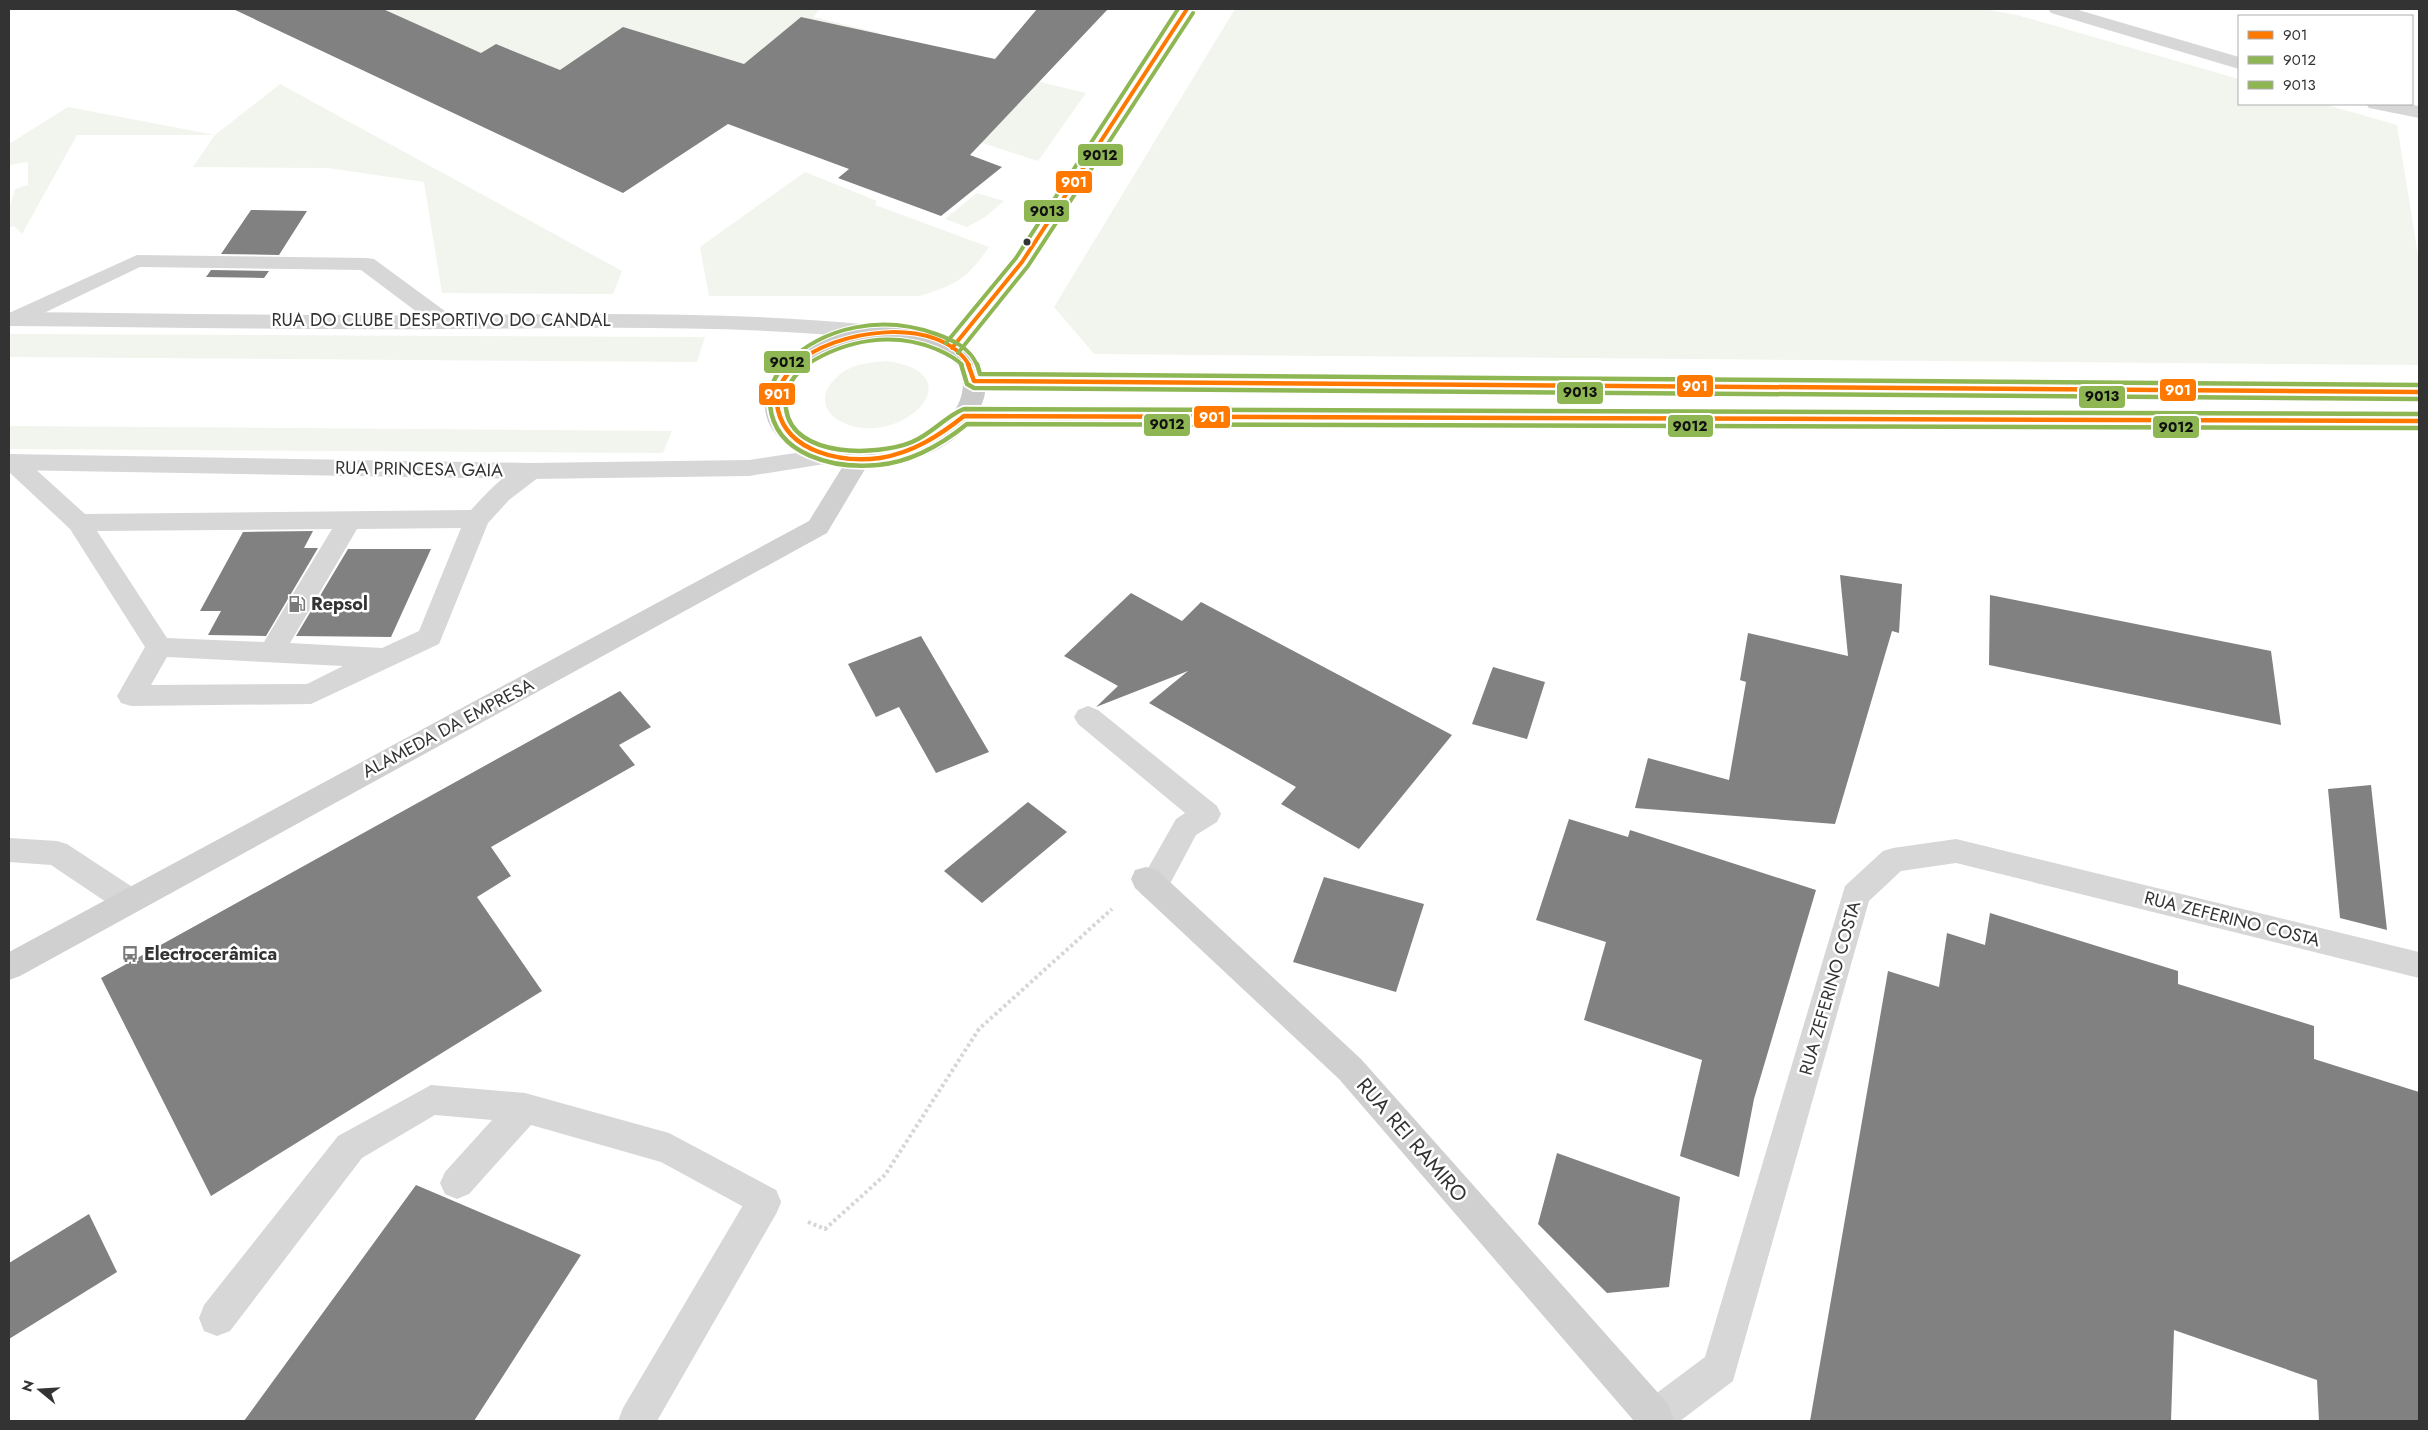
<svg xmlns="http://www.w3.org/2000/svg" width="2428" height="1430" font-family="Jost,sans-serif">
<rect width="100%" height="100%" fill="#fff"/>
<path fill="#f1f5ed" d="M 383,9 L 820,9 L 813,17 L 880,33 L 871,41 L 1086,93 L 1038,161 L 779,77 L 707,130 L 496,44 L 481,53 Z
M 1235,9 L 1984,9 L 2017,15 L 2239,79 L 2239,104 L 2324,104 L 2397,125 L 2419,261 L 2419,365 L 1094,354 L 1054,307 Z
M 280,84 L 622,271 L 613,294 L 442,293 L 424,182 L 328,168 L 193,167 L 215,135 L 77,135 L 22,234 L 14,226 L 9,227 L 9,210 L 15,189 L 28,185 L 28,162 L 9,165 L 9,144 L 68,107 L 215,135 Z
M 805,172 L 877,201 L 875,205 L 989,247 C 967,279 956,285 919,296 L 709,296 L 700,247 Z
M 977,193 L 1004,201 L 985,217 L 967,227 L 945,219 Z
M 9,334 L 705,337 L 697,362 L 9,357 Z
M 886,361 C 978,373 901,449 844,423 C 811,408 826,379 852,367 C 863,363 874,362 886,361 Z
M 9,426 L 672,431 L 663,453 L 9,449 Z"/>
<path fill="#818181" d="M 233,9 L 383,9 L 481,53 L 496,44 L 560,70 L 623,27 L 744,64 L 801,17 L 995,59 L 1037,9 L 1108,9 L 970,155 L 1002,167 L 941,216 L 838,178 L 849,169 L 728,124 L 623,193 Z
M 251,210 L 307,211 L 279,255 L 221,254 Z
M 211,270 L 269,271 L 264,278 L 206,277 Z
M 313,531 L 304,548 L 318,548 L 266,636 L 208,635 L 221,611 L 200,611 L 243,532 Z
M 348,549 L 431,549 L 391,637 L 296,636 Z
M 1840,575 L 1902,584 L 1899,633 L 1892,631 L 1835,824 L 1635,808 L 1648,758 L 1729,780 L 1746,682 L 1740,680 L 1748,633 L 1848,656 Z
M 1131,593 L 1182,621 L 1201,602 L 1452,735 L 1359,849 L 1281,804 L 1296,787 L 1149,703 L 1188,671 L 1096,707 L 1118,686 L 1064,656 Z
M 1990,595 L 2271,651 L 2281,725 L 1989,665 Z
M 921,636 L 989,752 L 936,773 L 899,707 L 876,717 L 848,664 Z
M 1493,667 L 1545,682 L 1527,739 L 1472,724 Z
M 620,691 L 651,727 L 619,745 L 635,765 L 491,847 L 511,876 L 477,897 L 542,991 L 211,1196 L 101,978 Z
M 2371,785 L 2387,930 L 2340,918 L 2328,789 Z
M 1028,802 L 1067,832 L 982,903 L 944,871 Z
M 1569,819 L 1628,837 L 1630,830 L 1816,890 L 1754,1099 L 1739,1177 L 1680,1156 L 1702,1060 L 1584,1020 L 1606,942 L 1536,920 Z
M 1324,877 L 1424,904 L 1396,992 L 1293,962 Z
M 1990,913 L 2178,971 L 2178,984 L 2314,1026 L 2314,1059 L 2419,1092 L 2419,1421 L 2319,1421 L 2317,1380 L 2174,1330 L 2171,1421 L 1810,1421 L 1888,971 L 1939,987 L 1947,933 L 1985,945 Z
M 1557,1153 L 1680,1197 L 1669,1287 L 1607,1293 L 1538,1224 Z
M 416,1185 L 581,1255 L 474,1421 L 244,1421 Z
M 89,1214 L 117,1272 L 9,1339 L 9,1263 Z"/>
<g fill="none" stroke-linecap="round" stroke-linejoin="round">
<path stroke="#d6d6d6" stroke-width="4" stroke-dasharray="3 3" stroke-linecap="butt" d="M 808,1222 L 825,1229 L 885,1175 L 979,1029 L 1112,909"/>
<path fill="#d7d7d7" fill-rule="evenodd" d="M 137,255 L 366,258 L 374,259 L 453,317 L 456,322 L 453,327 L 445,329 L 437,327 L 361,270 L 140,267 L 21,324 L 9,325 L 9,313 Z
M 13,454 L 21,456 L 85,514 L 471,510 C 486,494 515,459 539,465 L 542,471 L 539,477 L 509,500 L 488,523 L 439,644 L 311,704 L 131,706 L 121,703 L 117,696 L 145,647 L 70,529 L 9,472 L 9,455 ZM 461,528 L 419,631 L 382,648 L 290,643 L 357,529 ZM 332,529 L 264,642 L 167,638 L 97,531 ZM 167,657 L 343,666 L 307,684 L 151,685 Z
M 9,838 L 57,841 L 67,844 L 140,892 L 144,901 L 140,910 L 129,914 L 118,910 L 51,865 L 9,862 Z
M 431,1085 L 525,1093 L 669,1133 L 776,1190 L 781,1202 L 776,1214 L 764,1218 L 661,1162 L 531,1125 L 469,1194 L 457,1199 L 445,1194 L 440,1183 L 445,1172 L 492,1120 L 435,1115 L 362,1158 L 230,1331 L 217,1336 L 204,1331 L 199,1318 L 204,1305 L 338,1136 Z"/>
<path fill="#d7d7d7" fill-rule="evenodd" d="M 2048,9 L 2075,9 L 2239,57 L 2239,69 L 2051,13 Z
M 2366,104 L 2406,104 L 2419,106 L 2419,118 L 2369,108 Z
M 9,312 C 155,313 302,316 448,315 C 590,314 731,311 873,325 L 881,327 L 884,332 L 881,337 L 873,339 C 731,324 590,328 448,329 C 302,330 155,327 9,326 Z
M 829,448 L 837,450 L 841,456 L 837,462 L 749,476 L 530,479 L 9,470 L 9,454 L 530,463 L 749,460 Z
M 1088,706 L 1098,710 L 1217,806 L 1221,814 L 1217,822 L 1196,835 L 1164,895 L 1153,898 L 1142,895 L 1138,886 L 1176,819 L 1185,813 L 1078,724 L 1074,717 L 1078,710 Z
M 1956,839 L 2419,952 L 2419,978 L 1956,863 L 1901,871 L 1869,901 L 1733,1381 L 1680,1421 L 1638,1421 L 1636,1417 L 1642,1404 L 1705,1357 L 1845,886 L 1883,851 L 1893,848 Z
M 764,1186 L 776,1190 L 781,1202 L 776,1214 L 657,1421 L 618,1421 L 623,1408 L 752,1190 Z"/>
<path fill="#d0d0d0" fill-rule="evenodd" d="M 859,451 L 867,453 L 871,459 L 827,533 L 20,976 L 9,980 L 9,952 L 809,521 L 851,453 Z
M 1146,867 L 1157,870 L 1361,1059 L 1668,1404 L 1674,1421 L 1634,1421 L 1339,1079 L 1135,888 L 1131,879 L 1135,870 Z"/>
<path fill="#cacaca" fill-rule="evenodd" d="M 873,325 C 911,326 964,328 981,368 C 987,382 987,395 980,408 L 2419,413 L 2419,429 L 970,424 C 933,466 868,475 816,458 C 803,454 789,448 779,438 C 747,404 775,360 811,343 C 831,334 852,329 873,325 ZM 873,339 C 890,339 909,339 926,344 C 984,362 967,419 920,439 C 890,452 855,454 824,444 C 779,430 776,387 813,361 C 831,349 852,343 873,339 Z"/>
<g stroke="#fff" stroke-width="6">
<path id="bus-1-far1" d="M 952,348 L 1022,262 L 1187,9
M 795,365 C 833,329 939,314 969,365"/>
</g>
<g stroke="#fff" stroke-width="8">
<path id="bus-1" d="M 797,364 C 783,377 774,391 778,410 C 788,453 843,463 880,458 C 912,453 939,436 964,416 L 2419,421
M 968,364 L 974,381 L 2419,392"/>
</g>
<g stroke="#fff" stroke-width="6">
<path id="bus-2-far1" d="M 958,353 L 1028,266 L 1193,13
M 784,365 C 825,325 883,315 936,334 C 953,340 970,348 977,365"/>
</g>
<g stroke="#fff" stroke-width="8">
<path id="bus-2" d="M 786,364 C 775,374 768,390 770,405 C 775,456 835,469 878,465 C 912,462 941,445 967,424 L 2419,428
M 977,364 L 980,374 L 2419,385"/>
</g>
<g stroke="#fff" stroke-width="6">
<path id="bus-3-far1" d="M 946,343 L 1016,258 L 1178,9
M 806,365 C 845,340 892,331 936,349 C 945,353 955,357 962,365"/>
</g>
<g stroke="#fff" stroke-width="8">
<path id="bus-3" d="M 808,364 C 793,375 783,389 786,409 C 793,459 878,456 912,442 C 932,434 947,415 964,409 L 2419,414
M 961,364 L 967,384 L 974,388 L 2419,399"/>
</g>
<use href="#bus-1-far1" stroke="#ff7900" stroke-width="4"/>
<use href="#bus-1" stroke="#ff7900" stroke-width="4.5"/>
<use href="#bus-2-far1" stroke="#8eb652" stroke-width="4"/>
<use href="#bus-2" stroke="#8eb652" stroke-width="4.5"/>
<use href="#bus-3-far1" stroke="#8eb652" stroke-width="4"/>
<use href="#bus-3" stroke="#8eb652" stroke-width="4.5"/>
</g>
<defs>
<g id="fuel-bare" transform="scale(1.35)"><path d="M-5.5-6h7V0h2V4h1.3V-2.5L3-4.5l.8-.8L6-3V5H2.5V1h-1V6h-7ZM-4.2-4.7v3.2H.2V-4.7Z" fill="#7a7a7a" stroke="#fff" stroke-width="2.5" paint-order="stroke"/></g>
<g id="bus-bare" transform="scale(1.35)"><path d="M-5-6H5V4H4V6H2V4H-2V6H-4V4H-5ZM-3.5-4V0h7V-4ZM-3.5 1.2v1.5H-2V1.2ZM2 1.2v1.5H3.5V1.2Z" fill="#7a7a7a" stroke="#fff" stroke-width="2.5" paint-order="stroke"/></g>
</defs>
<g fill-rule="evenodd">
<use href="#fuel-bare" x="297" y="604"/>
<use href="#bus-bare" x="130" y="954"/>
</g>
<circle fill="#333" stroke="#fff" stroke-width="2" cx="1027" cy="242" r="4.5"/>
<g text-anchor="middle" dominant-baseline="central" stroke-width="5" stroke-linejoin="round" paint-order="stroke">
<g font-size="18" fill="#333" stroke="#fff">
<text x="441" y="320">RUA DO CLUBE DESPORTIVO DO CANDAL</text>
<text transform="translate(419 469) rotate(1)">RUA PRINCESA GAIA</text>
<text transform="translate(448 728) rotate(-28)">ALAMEDA DA EMPRESA</text>
<text transform="translate(2232 919) rotate(14)">RUA ZEFERINO COSTA</text>
<text transform="translate(1830 988) rotate(-74)">RUA ZEFERINO COSTA</text>
</g>
<g font-size="18" font-weight="bold" fill="#333" stroke="#fff" text-anchor="start">
<text x="311" y="604">Repsol</text>
<text x="144" y="954">Electrocerâmica</text>
</g>
<g font-size="21" fill="#333" stroke="#fff">
<text transform="translate(1412 1140) rotate(49)">RUA REI RAMIRO</text>
</g>
</g>
<g stroke="#fff" stroke-width="2">
<rect x="1077" y="143" width="47" height="24" rx="5" fill="#8eb652"/>
<rect x="1055" y="170" width="38" height="24" rx="5" fill="#ff7900"/>
<rect x="1023" y="199" width="47" height="24" rx="5" fill="#8eb652"/>
<rect x="763" y="350" width="48" height="24" rx="5" fill="#8eb652"/>
<rect x="1676" y="374" width="38" height="24" rx="5" fill="#ff7900"/>
<rect x="2159" y="378" width="38" height="24" rx="5" fill="#ff7900"/>
<rect x="1556" y="381" width="48" height="24" rx="5" fill="#8eb652"/>
<rect x="758" y="382" width="38" height="24" rx="5" fill="#ff7900"/>
<rect x="2078" y="385" width="48" height="24" rx="5" fill="#8eb652"/>
<rect x="1193" y="405" width="38" height="24" rx="5" fill="#ff7900"/>
<rect x="1143" y="413" width="48" height="24" rx="5" fill="#8eb652"/>
<rect x="1667" y="414" width="47" height="24" rx="5" fill="#8eb652"/>
<rect x="2152" y="415" width="48" height="24" rx="5" fill="#8eb652"/>
</g>
<g font-size="14" text-anchor="middle" font-weight="bold" fill="#fff">
<text x="1074" y="187">901</text>
<text x="1695" y="391">901</text>
<text x="2178" y="395">901</text>
<text x="777" y="399">901</text>
<text x="1212" y="422">901</text>
</g>
<g font-size="14" text-anchor="middle" font-weight="bold" fill="#111">
<text x="1100" y="160">9012</text>
<text x="1047" y="216">9013</text>
<text x="787" y="367">9012</text>
<text x="1580" y="397">9013</text>
<text x="2102" y="401">9013</text>
<text x="1167" y="429">9012</text>
<text x="1690" y="431">9012</text>
<text x="2176" y="432">9012</text>
</g>
<rect width="2428" height="1430" fill="none" stroke="#333333" stroke-width="20"/>
<rect x="2238" y="15" width="175" height="90" fill="#ffffff" stroke="#adadad"/>
<rect x="2248" y="31" width="25" height="8" fill="#ff7900" stroke="#adadad"/>
<text x="2283" y="40" font-size="15" fill="#333333">901</text>
<rect x="2248" y="56" width="25" height="8" fill="#8eb652" stroke="#adadad"/>
<text x="2283" y="65" font-size="15" fill="#333333">9012</text>
<rect x="2248" y="81" width="25" height="8" fill="#8eb652" stroke="#adadad"/>
<text x="2283" y="90" font-size="15" fill="#333333">9013</text>
<g transform="translate(40 1390) rotate(288)" stroke="#ffffff" stroke-width="4" paint-order="stroke">
<path d="M0-4L9 19L0 12L-9 19Z" fill="#333333"/>
<text y="-8" font-size="14" font-weight="bold" text-anchor="middle" fill="#333333">N</text>
</g>
</svg>
